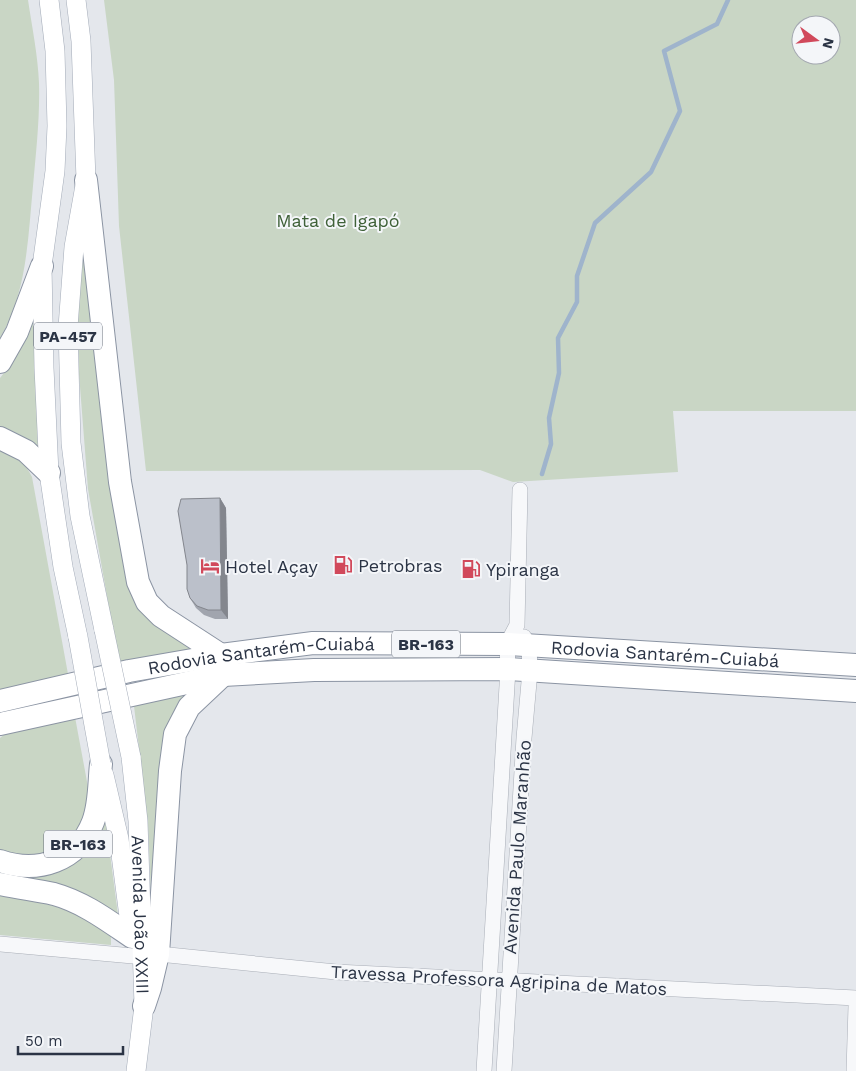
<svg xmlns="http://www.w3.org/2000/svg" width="856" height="1071" font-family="'Work Sans',sans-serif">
<rect width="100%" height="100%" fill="#e4e7ec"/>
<path fill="#c9d6c5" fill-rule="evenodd" d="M 0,0 L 28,0 C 32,27 38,56 39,83 C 40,117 36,153 33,186 C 28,237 27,294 0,338 Z
M 104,0 L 856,0 L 856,411 L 673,411 L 678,472 L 513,482 L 480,470 L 146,471 L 119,226 L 114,80 ZM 801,25 L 831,25 L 831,55 L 801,55 Z
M 86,180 L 138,582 L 209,647 L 119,664 L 88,489 L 79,374 L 76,255 Z
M 35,307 L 38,451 L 0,429 L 0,378 L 11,364 Z
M 0,447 C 14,451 26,464 32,477 L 68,674 L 0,690 Z
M 201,688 L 185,703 L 153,944 L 148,824 L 134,706 Z
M 75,717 L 88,787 L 89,810 L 66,847 L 26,858 L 0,851 L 0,738 L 6,733 Z
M 104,808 L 118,915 L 0,873 L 0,869 L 35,875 Z
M 0,895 L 51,905 L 92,919 L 111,933 L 111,945 L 0,935 Z"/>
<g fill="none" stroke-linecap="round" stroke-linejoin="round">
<path stroke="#9fb4cc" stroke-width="4.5" d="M 542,474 L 551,444 L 549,418 L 559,373 L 558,338 L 577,302 L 577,276 L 595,223 L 651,172 L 680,111 L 664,51 L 717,24 L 728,0"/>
<g stroke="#a9aeb7" stroke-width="16">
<path id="minor" d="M 0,944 L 133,956
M 149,953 L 336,972 L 856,998
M 484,1071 L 508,669 L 507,644 L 517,625 L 520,490
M 504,1071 L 524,738 L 530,671 L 529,646 L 524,637
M 854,1071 L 856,1006"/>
</g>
<g stroke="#a3abb8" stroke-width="20">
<g id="major">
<path d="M 49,0 L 55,51 L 57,126 L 55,171 L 42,266 L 44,368 L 49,473 L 63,567 L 78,637"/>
<path d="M 76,0 L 81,41 L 86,180 L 74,247 L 68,327 L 71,443 L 80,516 L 104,630"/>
<path id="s1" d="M 131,757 L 138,821 L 144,1006 L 136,1071"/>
<path d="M 104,775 L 119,839 L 131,932"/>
</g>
</g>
<g stroke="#8b94a3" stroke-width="24">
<g id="highway">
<path d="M 86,180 L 120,482 L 138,582 L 147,602 L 161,616 L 221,655"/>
<path d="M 0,362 L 17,332 L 42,266"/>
<path d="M 0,438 L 26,451 L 49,473"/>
<path id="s2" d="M 0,701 L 129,671 L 221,655 L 313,643 L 507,644 L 856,665"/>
<path d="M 0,724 L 223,675 L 314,670 L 508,669 L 856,691"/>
<path d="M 0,861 C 38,874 78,861 93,822 C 100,804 99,782 101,764"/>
<path d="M 0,884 C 18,888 36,890 54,894 C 83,902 107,920 132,937"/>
<path d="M 144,1006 L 150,988 L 158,954 L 170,771 L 175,734 L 189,707 L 223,675"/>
</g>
</g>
<use href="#minor" stroke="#f7f8fa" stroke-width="15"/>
<use href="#major" stroke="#fff" stroke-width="19"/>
<use href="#highway" stroke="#fff" stroke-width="22"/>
<g stroke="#a3abb8" stroke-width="20" stroke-linecap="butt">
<path id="major-bridge" d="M 104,630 L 131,757
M 78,637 L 101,764"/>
</g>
<use href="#major-bridge" stroke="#fff" stroke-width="19"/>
</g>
<path fill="#a1a5ae" d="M 220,498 L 226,508 L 228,619 L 215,619 L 204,615 L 196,608 L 190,598 Z"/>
<path fill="#83868d" d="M 220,498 L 226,508 L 228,619 L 221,610 Z"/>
<path fill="#bbc0ca" stroke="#83868d" d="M 220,498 L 221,610 L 208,610 L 197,606 L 190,598 L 187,589 L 187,565 L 178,511 L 181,499 Z"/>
<defs>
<g id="fuel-bare" transform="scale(1.5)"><path d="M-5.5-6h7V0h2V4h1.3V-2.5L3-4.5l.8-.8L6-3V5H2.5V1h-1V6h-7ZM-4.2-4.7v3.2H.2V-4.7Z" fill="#d1495b" stroke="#f4f6f9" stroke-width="2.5" paint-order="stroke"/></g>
<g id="hotel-bare" transform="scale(1.5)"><path d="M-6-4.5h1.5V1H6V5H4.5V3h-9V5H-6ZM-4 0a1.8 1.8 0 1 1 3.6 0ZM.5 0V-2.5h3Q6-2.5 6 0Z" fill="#d1495b" stroke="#f4f6f9" stroke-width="2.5" paint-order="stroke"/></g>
</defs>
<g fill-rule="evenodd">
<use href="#fuel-bare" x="343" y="565"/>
<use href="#hotel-bare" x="210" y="566"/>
<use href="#fuel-bare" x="471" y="569"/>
</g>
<g text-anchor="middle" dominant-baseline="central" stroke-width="4" stroke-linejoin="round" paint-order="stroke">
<g fill="#f4f6f9" stroke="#676e7b" stroke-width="1">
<rect x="34" y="322.5" width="68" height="27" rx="4"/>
<rect x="392" y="630.5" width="68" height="27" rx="4"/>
<rect x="44" y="830.5" width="68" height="27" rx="4"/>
</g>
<g font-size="16" font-weight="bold" fill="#2b3445">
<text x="68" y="336">PA-457</text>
<text x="426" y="644">BR-163</text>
<text x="78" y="844">BR-163</text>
</g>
<g font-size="18" fill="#3f6138" stroke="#f4f6f9">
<text x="338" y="220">Mata de Igapó</text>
</g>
<g font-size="18" fill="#2b3445" stroke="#f4f6f9" text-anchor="start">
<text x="358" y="565">Petrobras</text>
<text x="225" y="566">Hotel Açay</text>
<text x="486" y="569">Ypiranga</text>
</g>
<g font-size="18" fill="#2b3445" stroke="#f4f6f9">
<text stroke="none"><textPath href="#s2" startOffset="671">Rodovia Santarém-Cuiabá</textPath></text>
<text stroke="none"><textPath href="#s2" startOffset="266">Rodovia Santarém-Cuiabá</textPath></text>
<text transform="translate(517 847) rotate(-86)">Avenida Paulo Maranhão</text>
<text stroke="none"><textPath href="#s1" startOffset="158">Avenida João XXIII</textPath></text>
<text transform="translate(499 980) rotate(3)">Travessa Professora Agripina de Matos</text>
</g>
</g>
<g transform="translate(816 40) rotate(105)"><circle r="24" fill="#f4f6f9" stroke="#a4a8b1"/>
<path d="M0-4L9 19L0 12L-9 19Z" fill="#d1495b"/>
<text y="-8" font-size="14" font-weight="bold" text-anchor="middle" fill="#2b3445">N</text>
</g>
<path d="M18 1046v8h105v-8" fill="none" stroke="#2b3445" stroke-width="2.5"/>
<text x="25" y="1046" font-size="15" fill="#2b3445" stroke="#f4f6f9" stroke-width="4" paint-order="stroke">50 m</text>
</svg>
